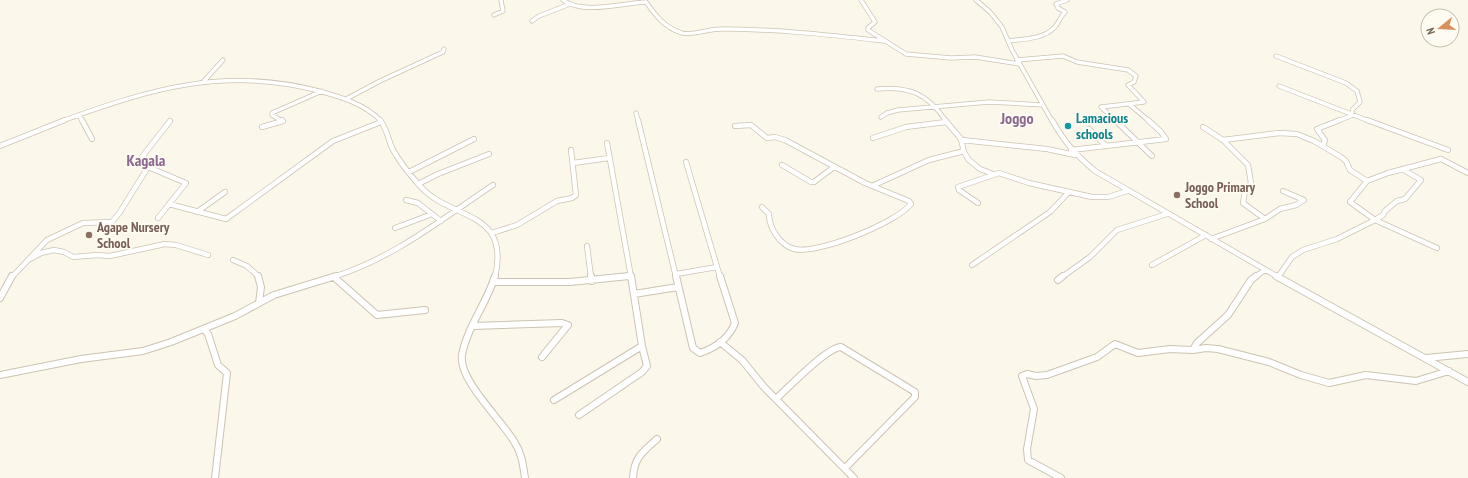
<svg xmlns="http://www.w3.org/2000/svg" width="1468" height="478" font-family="'PT Sans Narrow',sans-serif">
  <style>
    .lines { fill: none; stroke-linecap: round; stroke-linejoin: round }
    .minor-far2-casing { stroke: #ccc3b2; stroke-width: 5 }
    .minor-far1-casing { stroke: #ccc3b2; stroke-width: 6 }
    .minor-casing { stroke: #ccc3b2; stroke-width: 8 }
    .minor-far2 { stroke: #fff; stroke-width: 3.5 }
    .minor-far1 { stroke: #fff; stroke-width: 4.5 }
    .minor { stroke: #fff; stroke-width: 6 }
    .culture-dot { fill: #0f9aa8; stroke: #fefbf2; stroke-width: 1.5 }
    .education-dot { fill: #8d6e63; stroke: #fefbf2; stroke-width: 1.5 }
    .labels { text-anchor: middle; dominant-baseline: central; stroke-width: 3.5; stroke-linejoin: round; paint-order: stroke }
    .culture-label { font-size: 14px; font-weight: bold; fill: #0d838f; stroke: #fefbf2; text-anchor: start }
    .education-label { font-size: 14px; font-weight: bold; fill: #785e54; stroke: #fefbf2; text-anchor: start }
    .quarter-label { font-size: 16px; font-weight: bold; fill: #8a688f; stroke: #fefbf2 }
  </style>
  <rect width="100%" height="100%" fill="#fbf8eb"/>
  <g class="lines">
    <g class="minor-far2-casing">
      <path id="minor-far2" d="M563,0C583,15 622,3 646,2C656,16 665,28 682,33C689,36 710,29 721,29C776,29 830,35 885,41
        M861,0L875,22L868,28V30L906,54L951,58L975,57L1019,64
        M976,0L990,12L1002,27L1012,50L1052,121
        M494,15L503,11L501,0
        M532,21L539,16L570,4
        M1009,41C1024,39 1043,39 1054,28C1059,23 1060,17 1065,12L1058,8L1056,4L1067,0
        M1276,56L1346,83L1357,91L1360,102L1353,109L1351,116L1337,121
        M1017,60L1063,56L1077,62L1128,70L1136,76L1134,82L1128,85L1144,102L1101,107
        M204,81L223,60
        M1279,86L1369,121
        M877,89C910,86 928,94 946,121
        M348,98L380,81L443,52L444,49
        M1129,104L1149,121
        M1101,107L1116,121
        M636,113L638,121
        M79,115L82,121
        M881,117L887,113L898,110L989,102L1043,105
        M62,121C150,89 225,66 319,91C341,97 365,104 381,121
        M282,121L272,115V113L322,91"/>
    </g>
    <g class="minor-far1-casing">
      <path id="minor-far1" d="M82,120L92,139
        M380,120C387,129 388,139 392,148C399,161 410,175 420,186C451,221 511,209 495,277
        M638,120L676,277
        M945,120L961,139L964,152L969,160L980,169L993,174
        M1052,120C1065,143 1075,154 1095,171L1278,277
        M1115,120L1152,156
        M1367,120L1448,150
        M735,126L751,125L767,138L775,137L785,140L865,183L909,201L911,204C896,223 817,255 794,249C780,245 769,228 769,214L762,207
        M262,127L283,121L282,120
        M1203,127L1223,140L1248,165L1251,183L1245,191L1243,203L1265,219L1211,239
        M1089,129L1106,146
        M873,138L906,127L946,122
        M962,140L1047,149L1075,155
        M1223,140L1279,133L1297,134L1314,141L1341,157L1346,161L1350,170L1367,181L1350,202L1375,220L1337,239L1303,250L1292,257L1278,277
        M607,143L631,277
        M0,146L65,120
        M1323,146L1325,140L1317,129L1340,120
        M1071,150L1166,139L1161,132L1148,120
        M686,162L720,277
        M573,163L609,158
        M782,165L811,182H814L834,167
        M148,167L186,183L158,218
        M409,172L474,139
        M1367,181L1388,173L1441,159L1468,173
        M418,184L438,174L489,154
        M872,186L929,160L964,151
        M406,200L418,203L432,214
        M978,203L959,190L958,187L999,173L1029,183L1092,197H1108L1127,191
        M169,204L226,219L333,141L381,122
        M197,212L225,192
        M1265,219L1280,209L1296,205L1304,200L1283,191
        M1375,220L1383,215L1385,211L1397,201L1405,199L1421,180L1402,169
        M1375,220L1437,248
        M395,228L432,214L441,221
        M492,233L517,225L557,201L572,198L576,195L571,150
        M587,246L591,277
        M30,259L41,253L54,250L64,252L73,257L97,255L110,256L165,244L176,245L208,255
        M233,260L247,266L259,277
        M972,265L1050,212L1069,192
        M1152,265L1206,235
        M676,274L717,267
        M12,277L47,240L83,223L112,222L120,212L148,167L138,162L170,121
        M333,277C392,259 442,219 493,185
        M619,277L631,276
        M1062,277L1090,257L1117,230L1167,214
        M1255,277L1265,270"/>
    </g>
    <g class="minor-casing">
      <path id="minor" d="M258,276L261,287L259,303
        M495,276C487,303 467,327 462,355C458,380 502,420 515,443C522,454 523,465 525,478
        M591,276L592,281
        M676,276L693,348L700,353C715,348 729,338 735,323L720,276
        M1276,276L1468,382
        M334,277L377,315L425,310
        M1058,280L1063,276
        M493,282H570L629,276
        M634,294L678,287
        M0,298L12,276
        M473,326L562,323L568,325L542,357
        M204,329L208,334L218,365L227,373L215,478
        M720,342L742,360L764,387L854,478
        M1193,350L1206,348L1218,349L1269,362L1301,375L1329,383L1366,375L1416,381L1449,371
        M1426,358L1468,354
        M0,375L81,359L143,351L171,342L235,316L274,295L336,276
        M776,399C788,388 827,347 841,347L915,392V397L845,468
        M554,400L642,346
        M579,415L642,372L647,366L642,346L631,276
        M633,478C634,457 643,452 657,439
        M1061,478L1028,460L1027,449L1034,409L1022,376L1027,374L1036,376L1047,375L1097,357L1115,344L1138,353L1170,349L1193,350L1197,343L1228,315L1251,280L1256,276"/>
    </g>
    <use href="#minor-far2" class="minor-far2"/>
    <use href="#minor-far1" class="minor-far1"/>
    <use href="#minor" class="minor"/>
  </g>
  <circle class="culture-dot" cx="1068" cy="126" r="4"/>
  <g class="education-dot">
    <circle cx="1177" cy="195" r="4"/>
    <circle cx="89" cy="235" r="4"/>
  </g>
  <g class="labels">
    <g class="culture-label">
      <text x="1076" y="118">Lamacious<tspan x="1076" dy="16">schools</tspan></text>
    </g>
    <g class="education-label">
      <text x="1185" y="187">Joggo Primary<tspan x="1185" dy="16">School</tspan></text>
      <text x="97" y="227">Agape Nursery<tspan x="97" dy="16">School</tspan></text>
    </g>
    <g class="quarter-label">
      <text x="1017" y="118">Joggo</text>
      <text x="146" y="160">Kagala</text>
    </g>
  </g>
  <g transform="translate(1440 28) rotate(252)"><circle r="19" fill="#fefbf2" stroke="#c7bfb1"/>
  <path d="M0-3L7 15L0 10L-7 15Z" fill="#d8915d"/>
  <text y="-6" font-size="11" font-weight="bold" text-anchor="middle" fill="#746450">N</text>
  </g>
</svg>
